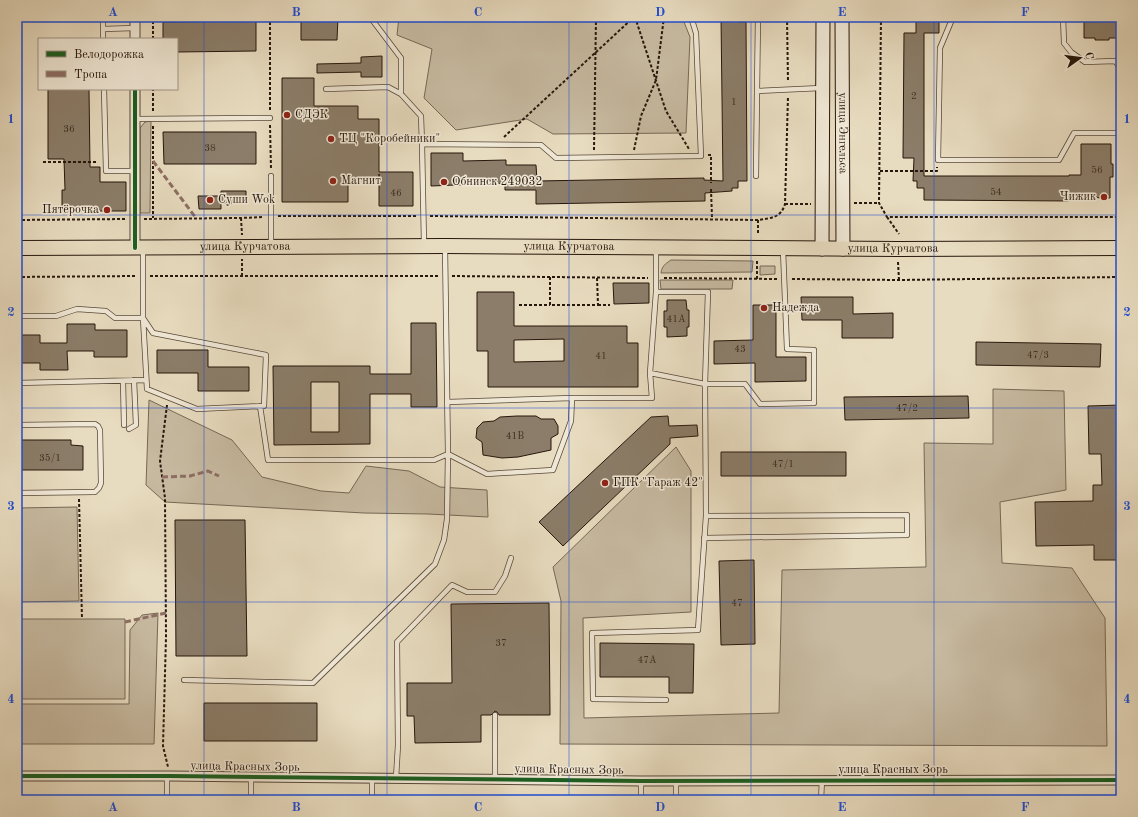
<svg xmlns="http://www.w3.org/2000/svg" width="1138" height="817" font-family="'Old Standard TT',serif">
  <style>
    .green { fill: #c7baa1; stroke: #776856 }
    .building { fill: #8b7d69; stroke: #27160b; fill-rule: evenodd }
    .lines { fill: none; stroke-linecap: round; stroke-linejoin: round }
    .lane-casing { stroke: #574838; stroke-width: 6 }
    .street-casing { stroke: #574838; stroke-width: 11 }
    .secondary-casing { stroke: #27160b; stroke-width: 15 }
    .primary-casing { stroke: #27160b; stroke-width: 16 }
    .path { stroke: #27160b; stroke-width: 2; stroke-dasharray: 3 2; stroke-linecap: butt }
    .lane { stroke: #f0e8d6; stroke-width: 4.5 }
    .street { stroke: #f0e8d6; stroke-width: 9 }
    .secondary { stroke: #f0e8d6; stroke-width: 13 }
    .primary { stroke: #e8dcc0; stroke-width: 14 }
    .quiet { stroke: #8d6e63; stroke-width: 3; stroke-dasharray: 6 3; stroke-linecap: butt }
    .cycleway-casing { stroke: #f0e8d6; stroke-width: 6 }
    .cycleway { stroke: #1b5e20; stroke-width: 4 }
    .grid { fill: none; stroke: #1d4ed8; stroke-width: 1; stroke-opacity: 0.55 }
    .poi-dot { fill: #8f2418; stroke: #f0e8d6; stroke-width: 1.5 }
    .labels { text-anchor: middle; dominant-baseline: central; stroke-width: 3; stroke-linejoin: round; paint-order: stroke }
    .number-label { font-size: 10px; fill: #403022 }
    .poi-label { font-size: 12px; fill: #27160b; stroke: #f0e8d6; text-anchor: start }
    .street-label { font-size: 12px; fill: #27160b; stroke: #f0e8d6 }
    .neatline { fill: none; stroke: #1d4ed8; stroke-width: 1.5 }
    .grid-label { font-size: 13px; text-anchor: middle; font-weight: bold; fill: #1d4ed8 }
  </style>
  <rect width="100%" height="100%" fill="#e8dcc0"/>
  <filter id="stains"><feTurbulence type="fractalNoise" baseFrequency=".005" numOctaves="4"/><feColorMatrix values="0 0 0 0 .2 0 0 0 0 .09 0 0 0 0 .02 0 0 0 .5 -.17"/></filter>
  <radialGradient id="worn" r=".72"><stop offset=".6" stop-color="#630" stop-opacity="0"/><stop offset="1" stop-color="#630" stop-opacity=".3"/></radialGradient>
  <path class="green" d="M399,17H682L690,37L686,133L553,134L527,119L456,130L424,98L432,49L397,35Z
    M151,121L150,213H140V128L145,122Z
    M671,260L753,261L752,272L661,273C662,266 665,264 671,260Z
    M760,266H775V274L760,275Z
    M660,280H733L732,289H661Z
    M993,389L1064,391L1066,490L1000,502L1002,563L1072,568L1105,618L1107,746L560,744L561,601L553,567L676,447L691,471V612L583,618L584,718L779,713L782,570L926,567L924,443L993,444Z
    M149,400L232,440L262,477L321,491L349,493L366,466L409,471L440,487L487,490L488,517L428,514L364,513L165,502L146,485Z
    M77,507L79,601L17,602V508Z
    M158,613L154,744H17V704H129L130,630L142,615Z
    M17,619H125V699H17Z"/>
  <path class="building" d="M301,17H338L337,40H301Z
    M721,17H739V22H746L747,181H738V188H732V191L705,193V201L536,204V190H505V183L431,186V153H463V161L506,160V165H536L537,181L704,178V180L723,181Z
    M916,17H939V33H924V176H1069V175H1081V144H1111V164H1113V177H1110V198L1069,197V201L924,200V188H917V181H913L914,158H903L904,33H916Z
    M1092,17H1121V33H1117V38H1109V40H1095V38H1084V21L1092,22Z
    M256,21V51L177,52V39H163V22Z
    M382,56V77H361V72L317,73V64L361,63V57Z
    M282,78H314V106H358V119H379V172H413V206H379V174V181H348V202H282Z
    M48,89H89L90,167H100V182H126V211H62V190H65L64,159H48Z
    M163,132H256V164H164Z
    M221,191H246V203H221V209H199L198,196H221Z
    M613,283H649V303L614,304Z
    M477,292H514V326H627V343H638V387H488V351H477ZM564,339V361L514,362V340Z
    M801,297H853V314L893,313V338H842V320H802Z
    M667,300H686L687,310H689V327H687V336L667,337V327H664V311H667Z
    M753,305H776V357H806V381L755,382V363L714,364V341L753,340Z
    M411,323H436L437,407H411V394H370V444L274,445L273,366H370V374H411ZM311,382H339V432H311Z
    M67,324H95V330H127V357H94V351H67L68,370H40V363H17V335H40V343H67Z
    M976,342L1101,344L1100,367L976,365Z
    M157,350H208V367H249V391H198V373H157Z
    M968,396L969,418L845,420L844,397Z
    M1121,405V475H1119L1121,560H1094V545L1036,546L1035,502L1093,501V485H1102L1101,454H1089L1088,406Z
    M517,416H536L541,419H554L558,426V434L551,438V450L518,457L502,458L483,455L482,442L476,438L477,428L483,422L494,421L500,417Z
    M668,416L669,426L697,425L698,436L670,438V444L563,546L539,522L651,417Z
    M17,440H71V445L83,446V470H17Z
    M721,452H846V476H721Z
    M175,520H245L247,656H176Z
    M754,560L755,644L721,645L719,561Z
    M549,603L550,715H499L497,712L495,711L491,715H481V742L415,743L414,716H407V683H452L451,604Z
    M600,643L694,644L693,693H669V677H600Z
    M204,703H317V741H204Z"/>
  <g class="lines">
    <g class="lane-casing">
      <path id="lane" d="M103,17V29L135,28
        M370,17L401,58V94
        M758,17L757,91L821,88
        M953,17L940,48L938,160H1059L1074,133H1121
        M1063,17L1064,43L1071,52L1085,62L1115,61L1121,69
        M103,29V39
        M104,89L106,171H135
        M326,89L388,87L401,94L421,116L422,144L541,145L556,158L701,156L696,33L691,17
        M135,119L270,118
        M422,144L424,244
        M271,176V246
        M756,176L757,91
        M17,316H56L77,309L106,311L115,318H143
        M143,318L153,333L266,355L264,406L197,409L147,389L143,318V249
        M650,373L705,384L708,292H656
        M123,381L124,425
        M17,383L146,380
        M448,402L572,398H652L650,373L656,292V250
        M260,406L268,460H434L448,454L445,247
        M17,425L95,424L98,426L100,430L101,483L99,488L95,492L17,493
        M129,429L136,425L134,380
        M704,538L907,535V515L706,516
        M1119,618H1121
        M184,680L313,683L435,564L444,540L447,519L448,454L487,474L553,470L571,421L572,398
        M666,700L593,699L592,633L698,630L706,516L705,384H745L760,404L814,403V350L787,349L783,250
        M167,776V800
        M251,777V800
        M396,778L398,745L397,642L452,585L467,592H495L505,576L511,558
        M495,779V715
        M676,781V800
        M372,800V778
        M641,800V781
        M821,800L822,780"/>
    </g>
    <g class="street-casing">
      <path id="street" d="M135,17V39
        M135,89V248
        M17,776H170L641,781L1121,780"/>
    </g>
    <g class="secondary-casing">
      <g id="secondary">
        <path id="s1" d="M842,17L843,249"/>
        <path d="M822,249L823,17"/>
      </g>
    </g>
    <g class="primary-casing">
      <g id="primary">
        <path id="s2" d="M17,248L445,246L898,249L1121,248"/>
      </g>
    </g>
    <path class="path" d="M270,17V111
      M635,17L666,111L689,149
      M787,17L788,82
      M881,17L879,203L887,217H1121
      M153,39V17
      M153,111V89
      M270,125L271,169
      M153,126V218
      M504,137L634,17
      M594,150L596,17
      M634,150L641,116L656,80L664,17
      M708,155H711V183
      M43,162H98
      M880,171H937V167
      M711,189L712,218
      M854,203H879
      M785,204H811
      M278,216H416
      M430,216L758,220C771,218 781,218 785,204L788,96
      M887,217L899,234
      M241,218L242,235
      M144,219L241,218L264,217
      M17,220L126,219
      M758,233V220
      M898,262L899,280
      M150,276H438
      M242,276V259
      M452,276L648,278
      M17,277L136,276
      M550,277V305H598L597,277
      M664,278L778,279
      M757,279V261
      M792,279L899,280L1121,277
      M519,305H550
      M598,305H610
      M167,405L160,461L165,498L166,637L163,746L168,767
      M79,499L82,619
      M259,797L365,796
      M175,799L243,797
      M102,800L159,799"/>
    <use href="#lane" class="lane"/>
    <use href="#street" class="street"/>
    <use href="#secondary" class="secondary"/>
    <use href="#primary" class="primary"/>
    <path class="quiet" d="M153,161L196,218
      M162,477L190,476L208,471L219,476
      M125,622L166,613"/>
    <g class="cycleway-casing">
      <path id="cycleway" d="M135,89V248
        M17,776H170L641,781L1121,780"/>
    </g>
    <use href="#cycleway" class="cycleway"/>
  </g>
  <path class="grid" d="M204,17V800M387,17V800M569,17V800M751,17V800M934,17V800M17,215H1121M17,408H1121M17,602H1121"/>
  <g class="poi-dot">
    <circle cx="287" cy="115" r="4"/>
    <circle cx="331" cy="139" r="4"/>
    <circle cx="333" cy="181" r="4"/>
    <circle cx="444" cy="182" r="4"/>
    <circle cx="1104" cy="197" r="4"/>
    <circle cx="210" cy="200" r="4"/>
    <circle cx="107" cy="210" r="4"/>
    <circle cx="764" cy="308" r="4"/>
    <circle cx="605" cy="483" r="4"/>
  </g>
  <g class="labels">
    <g class="number-label">
      <text x="914" y="96">2</text>
      <text x="734" y="102">1</text>
      <text x="69" y="129">36</text>
      <text x="210" y="148">38</text>
      <text x="1097" y="170">56</text>
      <text x="996" y="192">54</text>
      <text x="396" y="193">46</text>
      <text x="676" y="319">41А</text>
      <text x="740" y="349">43</text>
      <text x="1038" y="355">47/3</text>
      <text x="601" y="356">41</text>
      <text x="907" y="408">47/2</text>
      <text x="515" y="436">41В</text>
      <text x="50" y="458">35/1</text>
      <text x="783" y="464">47/1</text>
      <text x="737" y="603">47</text>
      <text x="501" y="643">37</text>
      <text x="647" y="660">47А</text>
    </g>
    <g class="poi-label">
      <text x="295" y="115">СДЭК</text>
      <text x="339" y="139">ТЦ "Коробейники"</text>
      <text x="341" y="181">Магнит</text>
      <text x="452" y="182">Обнинск 249032</text>
      <text x="1096" y="197" text-anchor="end">Чижик</text>
      <text x="218" y="200">Суши Wok</text>
      <text x="99" y="210" text-anchor="end">Пятёрочка</text>
      <text x="772" y="308">Надежда</text>
      <text x="613" y="483">ГПК "Гараж 42"</text>
    </g>
    <g class="street-label">
      <text stroke="none"><textPath href="#s1" startOffset="116">улица Энгельса</textPath></text>
      <text stroke="none"><textPath href="#s2" startOffset="228">улица Курчатова</textPath></text>
      <text stroke="none"><textPath href="#s2" startOffset="552">улица Курчатова</textPath></text>
      <text stroke="none"><textPath href="#s2" startOffset="876">улица Курчатова</textPath></text>
      <text transform="translate(245 767) rotate(1)">улица Красных Зорь</text>
      <text transform="translate(569 770) rotate(1)">улица Красных Зорь</text>
      <text x="893" y="770">улица Красных Зорь</text>
    </g>
  </g>
  <rect width="1138" height="817" fill="none" stroke="#e8dcc0" stroke-width="44"/>
  <rect x="38" y="38" width="140" height="52" fill="#f0e8d6" stroke="#a09485"/>
  <rect x="46" y="51" width="20" height="6" fill="#1b5e20" stroke="#a09485"/>
  <text x="74" y="58" font-size="12" fill="#27160b">Велодорожка</text>
  <rect x="46" y="71" width="20" height="6" fill="#8d6e63" stroke="#a09485"/>
  <text x="74" y="78" font-size="12" fill="#27160b">Тропа</text>
  <g transform="translate(1080 58) rotate(76)" stroke="#f0e8d6" stroke-width="3" paint-order="stroke">
  <path d="M0-3L7 15L0 10L-7 15Z" fill="#27160b"/>
  <text y="-6" font-size="11" font-weight="bold" text-anchor="middle" fill="#27160b">С</text>
  </g>
  <rect x="22" y="22" width="1094" height="773" class="neatline"/>
  <g class="grid-label">
    <text x="113" y="16">A</text>
    <text x="296" y="16">B</text>
    <text x="478" y="16">C</text>
    <text x="660" y="16">D</text>
    <text x="842" y="16">E</text>
    <text x="1025" y="16">F</text>
    <text x="11" y="123">1</text>
    <text x="1127" y="123">1</text>
    <text x="11" y="316">2</text>
    <text x="1127" y="316">2</text>
    <text x="11" y="510">3</text>
    <text x="1127" y="510">3</text>
    <text x="11" y="703">4</text>
    <text x="1127" y="703">4</text>
    <text x="113" y="811">A</text>
    <text x="296" y="811">B</text>
    <text x="478" y="811">C</text>
    <text x="660" y="811">D</text>
    <text x="842" y="811">E</text>
    <text x="1025" y="811">F</text>
  </g>
  <rect width="100%" height="100%" filter="url(#stains)"/>
  <rect width="100%" height="100%" fill="url(#worn)"/>
</svg>
